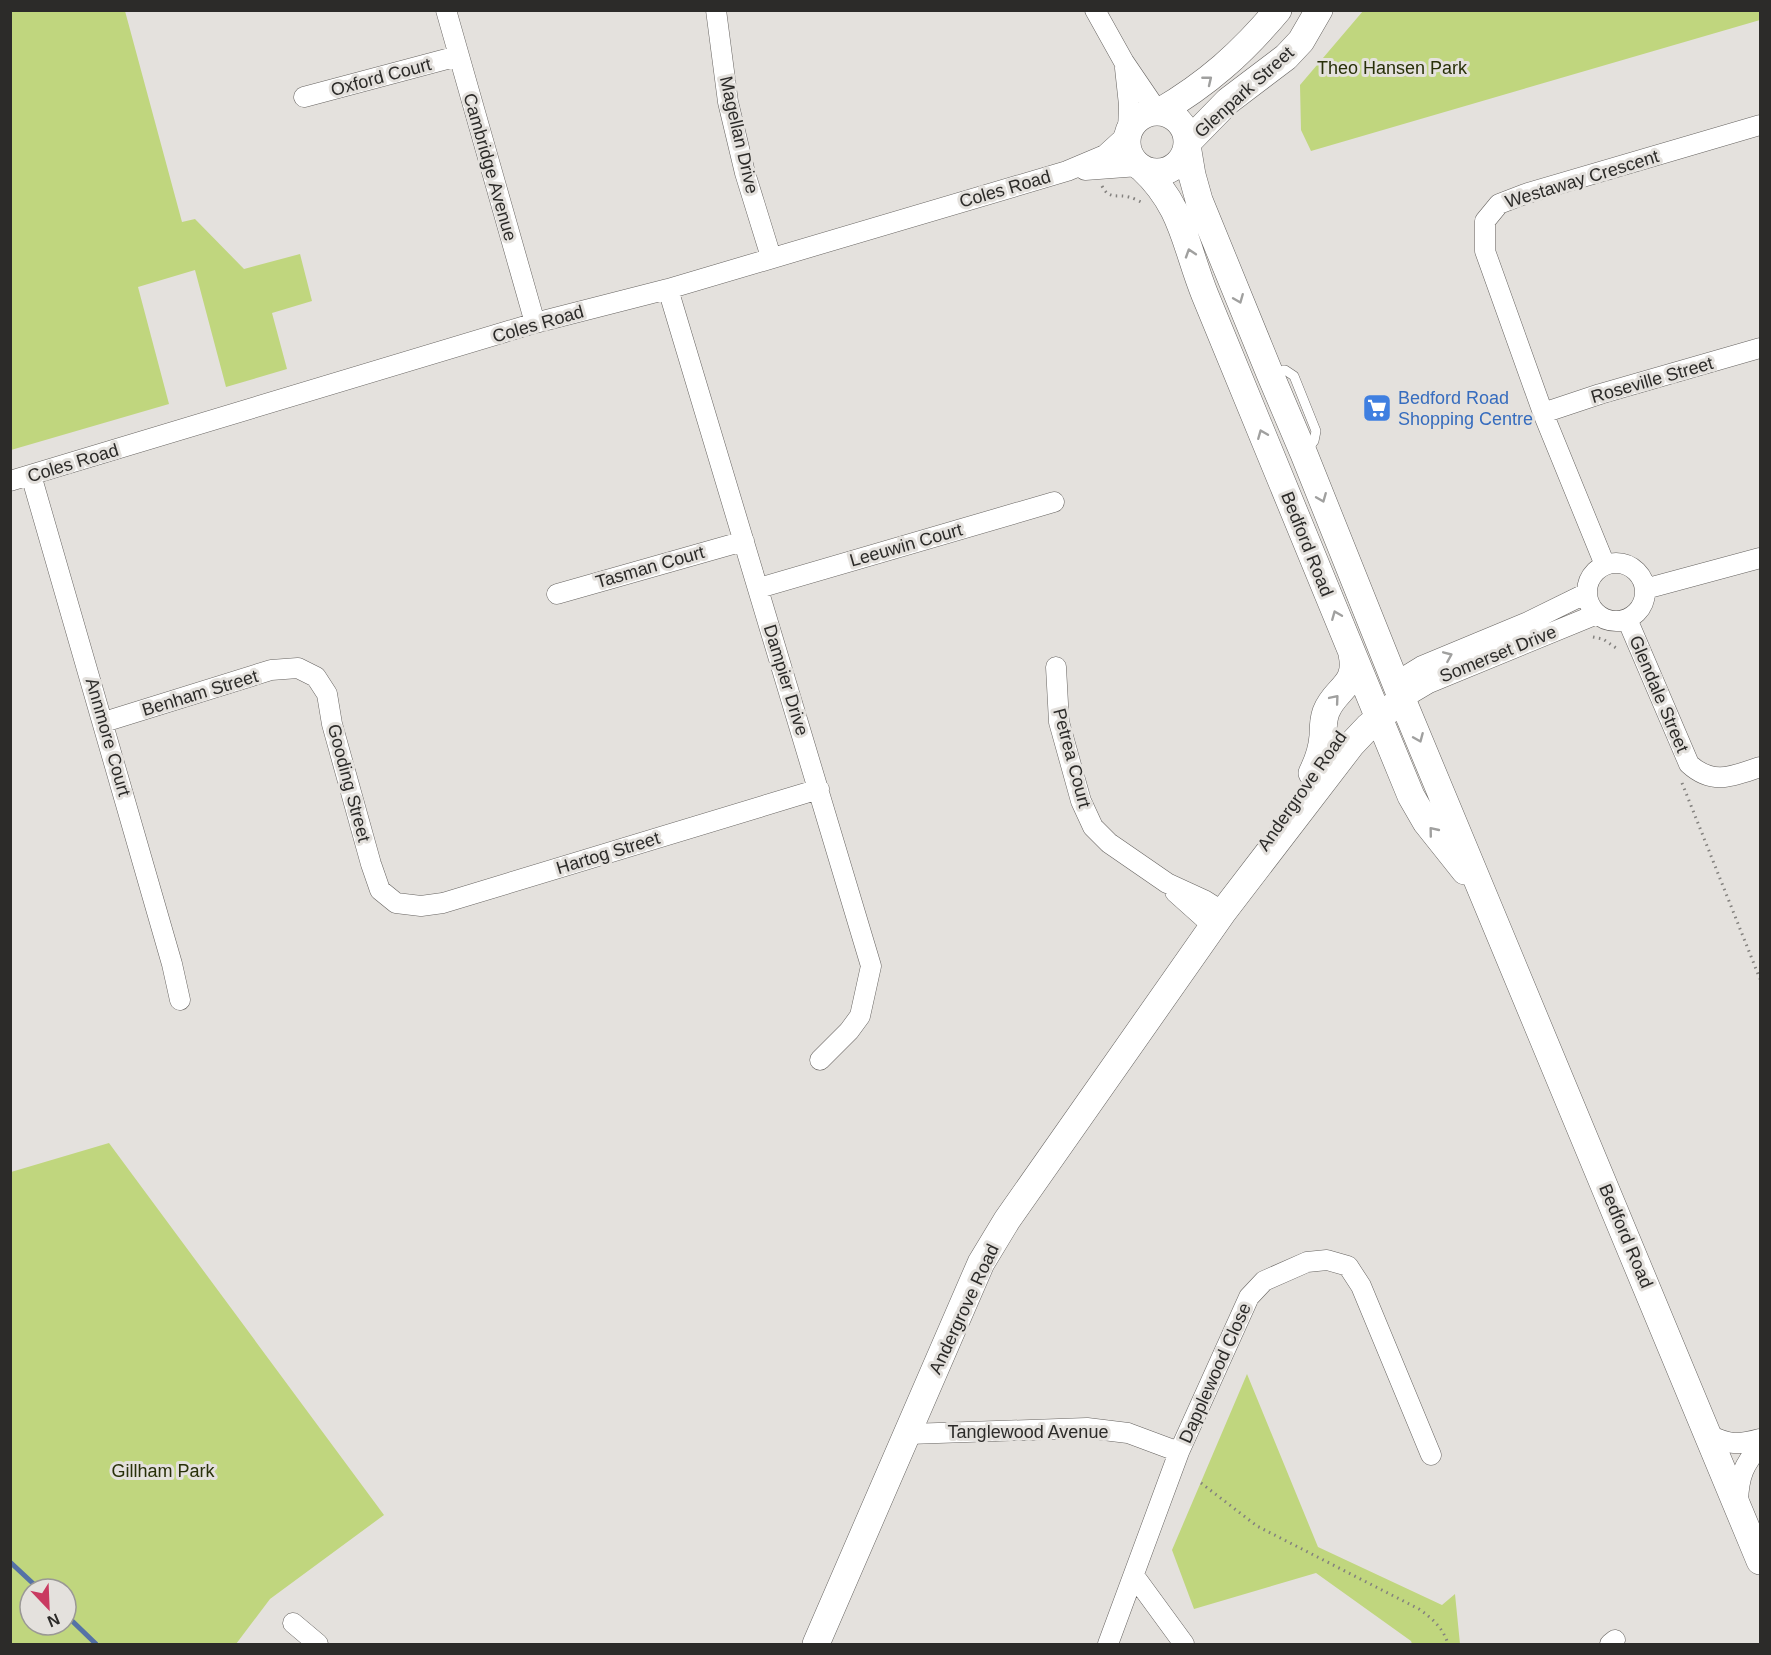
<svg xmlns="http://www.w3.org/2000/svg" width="1771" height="1655" font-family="Arial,sans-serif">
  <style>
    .green { fill: #c0d67e; fill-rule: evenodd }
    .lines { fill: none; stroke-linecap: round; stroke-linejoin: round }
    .stream { stroke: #5572a6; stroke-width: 5 }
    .lane-casing { stroke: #666360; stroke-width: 10 }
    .street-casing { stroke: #666360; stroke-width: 21 }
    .secondary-casing { stroke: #666360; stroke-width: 28 }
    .path { stroke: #83817e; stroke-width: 3; stroke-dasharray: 1.5 4.5; stroke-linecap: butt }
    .lane { stroke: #fff; stroke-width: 9 }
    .street { stroke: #fff; stroke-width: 20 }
    .secondary { stroke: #fff; stroke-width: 27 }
    .oneway { stroke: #a0a09f }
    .labels { text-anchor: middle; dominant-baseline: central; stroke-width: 6; stroke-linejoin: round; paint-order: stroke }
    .park-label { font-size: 18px; fill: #283009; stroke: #e4e1dd }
    .street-label { font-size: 18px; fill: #2c2b29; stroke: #e4e1dd }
    .shop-label { font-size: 18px; fill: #366cbe; stroke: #e4e1dd; text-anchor: start }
  </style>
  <rect width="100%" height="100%" fill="#e4e1dd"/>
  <path class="green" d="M11,10L125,11L182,222L195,219L244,269L300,254L312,301L272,313L287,369L226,387L195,270L138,287L169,404L11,450Z
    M1363,11L1760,10V20L1311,151L1301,130L1300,85Z
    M109,1143L384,1515L270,1599L236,1644H11V1172ZM30,1589H66V1625H30Z
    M1247,1374L1318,1547L1442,1605L1455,1594L1460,1644H1412L1411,1641L1316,1573L1194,1609L1172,1550Z"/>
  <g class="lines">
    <path class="stream" d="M10,1562L39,1589
      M66,1615L96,1644"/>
    <g class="lane-casing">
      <path id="lane" d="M1272,373L1285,370L1294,376L1316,431L1314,441L1307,451"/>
    </g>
    <g class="street-casing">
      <path id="street" d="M446,10L535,323
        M716,10L728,102L745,173L771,257
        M1095,10L1124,62L1158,112
        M1125,68L1129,105L1128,132
        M304,97L458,56
        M1085,170L1139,166
        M668,289L871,966L860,1016L849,1031L820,1060
        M1543,413L1600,394L1760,348
        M31,475L172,964L180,1000
        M10,481L535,323L668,289L1067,171L1105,155L1128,134
        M1587 592a29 29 0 1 1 58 0a29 29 0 1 1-58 0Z
        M1605,565L1543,413L1485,251V221L1499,204L1525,194L1760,125
        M759,588L1054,502
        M1645,589L1760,558
        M557,594L744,541
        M1627,619L1689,764C1713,786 1733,776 1760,767
        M1056,667L1059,722L1081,801L1093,827L1109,843L1167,883L1204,900L1223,912
        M1396,682L1422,666L1528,622L1587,593
        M1402,699L1429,683L1597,614
        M104,722L271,670L298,668L316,677L327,694L332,724L371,864L380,890L396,903L421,906L443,903L819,789
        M1175,892L1213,926
        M909,1434L1087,1428L1128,1433L1179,1452
        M1709,1435C1729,1445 1738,1445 1760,1439
        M1738,1501C1739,1475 1744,1465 1760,1445
        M1135,1577L1184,1644
        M293,1623L318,1644
        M1108,1644L1179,1452L1249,1297L1264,1281L1307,1262L1327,1260L1348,1266L1361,1286L1431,1455
        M1610,1644L1615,1640"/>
    </g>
    <g class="secondary-casing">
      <path id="secondary" d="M1127 142a30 30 0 1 1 60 0a30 30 0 1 1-60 0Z
        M1159,112C1207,84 1242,53 1278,10
        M1187,143L1228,101L1286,57L1301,41L1319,10
        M1187,145L1192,175L1199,200L1270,374L1304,454L1402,699L1760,1561
        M1142,168C1183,206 1185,245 1205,295L1411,796L1426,822L1465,871
        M1312,773C1318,761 1322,750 1323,736C1323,728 1323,720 1326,712C1335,688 1359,686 1352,654
        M816,1644L981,1263L1007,1220L1223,912L1351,745L1368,727L1402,699"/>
    </g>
    <path class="path" d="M1102,186C1109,200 1117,194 1129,197C1133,198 1139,201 1143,203
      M1593,637L1603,639L1619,650
      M1682,783L1760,979
      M1201,1483L1257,1526L1419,1609C1433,1619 1443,1628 1448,1644"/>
    <use href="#lane" class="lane"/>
    <use href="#street" class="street"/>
    <use href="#secondary" class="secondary"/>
  </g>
  <defs><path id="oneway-chevron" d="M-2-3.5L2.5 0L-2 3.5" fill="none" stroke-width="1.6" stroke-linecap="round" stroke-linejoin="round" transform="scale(1.5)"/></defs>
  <g class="oneway">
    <use href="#oneway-chevron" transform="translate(1208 80) rotate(-39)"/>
    <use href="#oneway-chevron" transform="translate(1190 253) rotate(-108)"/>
    <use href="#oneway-chevron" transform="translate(1239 299) rotate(68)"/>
    <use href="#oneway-chevron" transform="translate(1262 434) rotate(-112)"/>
    <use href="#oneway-chevron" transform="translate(1322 498) rotate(68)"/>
    <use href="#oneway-chevron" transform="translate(1336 615) rotate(-112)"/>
    <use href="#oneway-chevron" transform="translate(1448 656) rotate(-23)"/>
    <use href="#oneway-chevron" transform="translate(1335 699) rotate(-50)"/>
    <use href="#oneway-chevron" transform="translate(1419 738) rotate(67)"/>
    <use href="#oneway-chevron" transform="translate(1433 831) rotate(-129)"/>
  </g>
  <defs>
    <g id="supermarket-square" transform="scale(1.5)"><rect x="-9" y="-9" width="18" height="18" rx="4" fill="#3f7fe0" stroke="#e4e1dd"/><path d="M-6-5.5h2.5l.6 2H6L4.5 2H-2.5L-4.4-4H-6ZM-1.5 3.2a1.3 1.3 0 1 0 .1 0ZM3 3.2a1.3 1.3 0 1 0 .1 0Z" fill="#fff"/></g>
  </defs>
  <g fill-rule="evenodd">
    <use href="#supermarket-square" x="1377" y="408"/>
  </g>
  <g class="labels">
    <g class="park-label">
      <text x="1392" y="68">Theo Hansen Park</text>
      <text x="163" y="1471">Gillham Park</text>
    </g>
    <g class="street-label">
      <text transform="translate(381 77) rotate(-15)">Oxford Court</text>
      <text transform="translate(1244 92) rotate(-42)">Glenpark Street</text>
      <text transform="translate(739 135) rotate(77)">Magellan Drive</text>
      <text transform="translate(490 167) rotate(74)">Cambridge Avenue</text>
      <text transform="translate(1582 179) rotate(-17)">Westaway Crescent</text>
      <text transform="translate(1005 189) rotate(-16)">Coles Road</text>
      <text transform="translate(538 324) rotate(-16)">Coles Road</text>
      <text transform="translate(1652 380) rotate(-16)">Roseville Street</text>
      <text transform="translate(73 463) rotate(-17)">Coles Road</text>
      <text transform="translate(1307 544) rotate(68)">Bedford Road</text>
      <text transform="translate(906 545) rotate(-16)">Leeuwin Court</text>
      <text transform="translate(650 567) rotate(-16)">Tasman Court</text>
      <text transform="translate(1498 654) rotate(-22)">Somerset Drive</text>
      <text transform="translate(786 680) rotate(73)">Dampier Drive</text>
      <text transform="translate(200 693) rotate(-17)">Benham Street</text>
      <text transform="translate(1659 694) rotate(67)">Glendale Street</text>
      <text transform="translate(108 737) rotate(74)">Annmore Court</text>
      <text transform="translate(1072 758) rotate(75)">Petrea Court</text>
      <text transform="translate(349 783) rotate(75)">Gooding Street</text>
      <text transform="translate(1302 791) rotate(-55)">Andergrove Road</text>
      <text transform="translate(608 853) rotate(-17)">Hartog Street</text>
      <text transform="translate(1626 1236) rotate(67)">Bedford Road</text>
      <text transform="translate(964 1309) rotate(-65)">Andergrove Road</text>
      <text transform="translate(1215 1373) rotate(-66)">Dapplewood Close</text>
      <text x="1028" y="1432">Tanglewood Avenue</text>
    </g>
    <g class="shop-label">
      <text x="1398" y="398">Bedford Road<tspan x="1398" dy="21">Shopping Centre</tspan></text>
    </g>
  </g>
  <rect width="1771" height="1655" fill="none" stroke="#2c2b29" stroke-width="24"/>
  <g transform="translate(48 1607) rotate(157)"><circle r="28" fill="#e4e1dd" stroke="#9a9895" stroke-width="1.5"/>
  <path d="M0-4.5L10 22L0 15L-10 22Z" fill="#c93a61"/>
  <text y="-9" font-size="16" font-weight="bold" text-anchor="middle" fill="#2c2b29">N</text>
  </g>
</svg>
